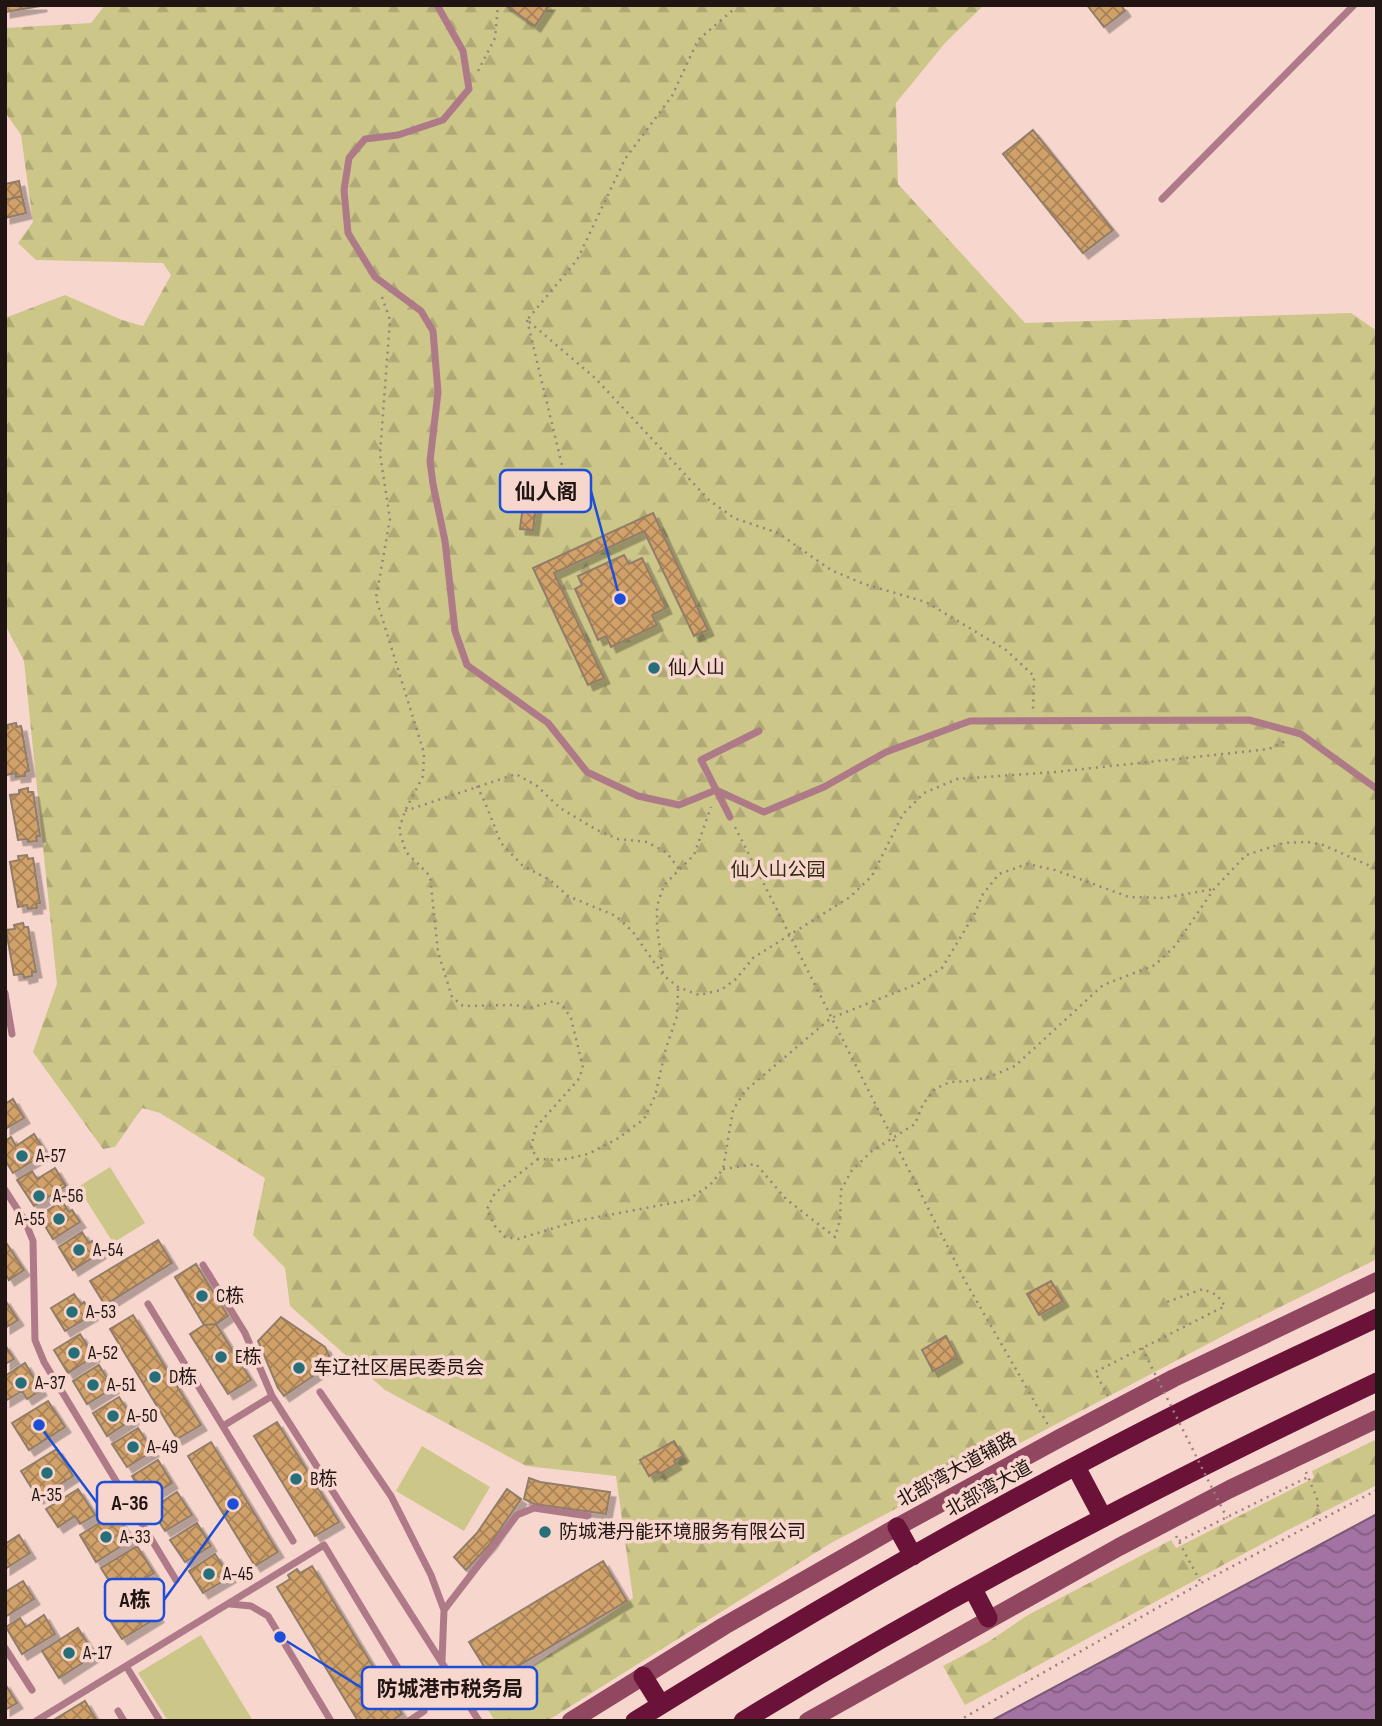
<svg xmlns="http://www.w3.org/2000/svg" width="1382" height="1726" font-family="'Sofia Sans Condensed','Noto Sans SC',sans-serif">
  <style>
    .forest { fill: url(#forest-firs) }
    .garden { fill: #ccc689 }
    .water { fill: url(#water-waves); stroke: #7c5778; stroke-width: 2 }
    .building { fill: url(#building-cross-hatch); stroke: #917d68; stroke-width: 2; filter: url(#shadow) }
    .lines { fill: none; stroke-linecap: round; stroke-linejoin: round }
    .path { stroke: #9a837d; stroke-width: 2.5; stroke-dasharray: 2 5; stroke-linecap: butt }
    .service { stroke: #ae7a88; stroke-width: 7 }
    .secondary { stroke: #914760; stroke-width: 18 }
    .trunk { stroke: #6a1238; stroke-width: 19 }
    .path-bridge { stroke: #9a837d; stroke-width: 2.5; stroke-dasharray: 2 5; stroke-linecap: butt }
    .poi-dot { fill: #266f78; stroke: #f7d6ce; stroke-width: 2.5 }
    .labels { text-anchor: middle; dominant-baseline: central; stroke-width: 7; stroke-linejoin: round; paint-order: stroke }
    .poi-label { font-size: 19px; fill: #201512; stroke: #f7d6ce; text-anchor: start }
    .park-label { font-size: 19px; fill: #2f2b0c; stroke: #f7d6ce }
    .street-label { font-size: 19px; fill: #201512; stroke: #f7d6ce }
    .leader { fill: none; stroke: #1d4ed8; stroke-width: 2.5 }
    .callout-dot { fill: #1d4ed8; stroke: #f7d6ce; stroke-width: 2.5 }
    .callout { fill: #f7d6ce; stroke: #1d4ed8; stroke-width: 2.5 }
    .callout-label { font-size: 21px; text-anchor: middle; font-weight: bold; fill: #201512 }
  </style>
  <defs>
    <pattern id="forest-firs" width="22" height="20" patternUnits="userSpaceOnUse" patternTransform="scale(1.75)"><rect width="22" height="20" fill="#ccc689"/><path d="M5 1l3.5 6h-7zM16 11l3.5 6h-7z" fill="#afa975"/></pattern>
    <pattern id="water-waves" width="16" height="10" patternUnits="userSpaceOnUse" patternTransform="scale(1.75)"><rect width="16" height="10" fill="#a373a3"/><path d="M0 5q4-4 8 0t8 0" fill="none" stroke="#845d83"/></pattern>
    <pattern id="building-cross-hatch" width="8" height="8" patternUnits="userSpaceOnUse" patternTransform="scale(1.75)"><rect width="8" height="8" fill="#d1a16b"/><path d="M0 0l8 8M0 8l8-8" fill="none" stroke="#a98257"/></pattern>
    <filter id="shadow"><feDropShadow dx="5.5" dy="5.5" stdDeviation="0" flood-color="#0004"/></filter>
  </defs>
  <rect width="100%" height="100%" fill="#f7d6ce"/>
  <path class="forest" d="M105,5H984L945,43L896,103L898,184L1025,323L1351,313L1377,331V1259L1238,1328L831,1543L547,1721H495L482,1700L633,1598L616,1476L526,1466L385,1390L290,1306L285,1268L253,1235L265,1178L160,1113L142,1108L115,1147L103,1149L33,1052L57,984L24,661L5,624V318L65,295L122,320L143,326L171,275L163,263L36,260L18,243L33,222L21,135L5,112V28L91,23Z
    M1377,1439V1485L1286,1531L965,1705L943,1666L988,1642L1028,1615L1171,1540L1176,1548L1314,1478L1312,1471Z"/>
  <path class="garden" d="M579,475L598,513L564,530L545,493Z
    M110,1167L145,1223L113,1243L78,1187Z
    M422,1446L490,1487L464,1531L396,1491Z
    M201,1635L253,1721H168L138,1673Z"/>
  <path class="water" d="M1377,1514V1721H991Z"/>
  <path class="building" d="M5,5H41V6L5,12Z
    M505,5H549L535,26Z
    M1087,5H1121L1125,11L1104,27Z
    M1033,130L1113,230L1083,253L1003,154Z
    M19,181L22,196L5,200V184Z
    M22,196L26,213L5,218V200Z
    M523,505L536,507L533,530L520,529Z
    M653,513L708,630L694,636L644,531L554,573L604,678L588,685L533,568Z
    M624,555L629,564L642,558L666,608L652,615L657,625L611,647L606,636L598,640L575,589L582,585L578,576Z
    M16,723L17,727L21,726L29,771L25,772V776L16,777V773L6,775L5,768V729L8,728L7,725Z
    M28,788V792H33L40,836L36,837L37,841L28,842L27,839L18,840L10,795L19,794V790Z
    M27,855L28,859L33,858L40,903L36,904L37,908L28,909L27,905L18,907L10,862L19,860L18,856Z
    M23,923L24,927H28L36,972H32V976L24,978L23,974L14,975L6,930L15,929L14,925Z
    M13,1099L24,1118L5,1129V1104Z
    M34,1134L46,1153L13,1173L5,1160V1141L11,1137L16,1146Z
    M55,1168L66,1186L34,1206L17,1180L32,1171L37,1179Z
    M62,1201L69,1212L72,1210L80,1222L53,1239L39,1216Z
    M82,1232L89,1243L92,1241L100,1253L73,1270L59,1247Z
    M158,1240L172,1263L105,1305L90,1281Z
    M7,1244L24,1270L9,1280L5,1273V1245Z
    M196,1264L228,1316L216,1324L204,1325L175,1277Z
    M1051,1281L1063,1301L1039,1315L1027,1294Z
    M74,1294L81,1304L84,1302L92,1315L65,1331L51,1308Z
    M5,1300L18,1320L5,1328Z
    M133,1315L201,1425L177,1439L110,1329Z
    M281,1317L325,1347L331,1360L329,1365L284,1396L278,1388L258,1341Z
    M216,1324L251,1380L228,1394L190,1334L204,1325Z
    M80,1334L94,1356L68,1373L54,1350Z
    M946,1336L957,1357L933,1371L922,1350Z
    M5,1345L14,1359L5,1364Z
    M25,1363L41,1390L27,1399L22,1391L5,1401V1376Z
    M99,1365L113,1388L87,1404L73,1381Z
    M119,1397L133,1419L107,1436L93,1413Z
    M48,1401L65,1427L29,1450L12,1423Z
    M277,1422L339,1522L315,1536L254,1436Z
    M138,1428L153,1451L127,1467L112,1444Z
    M674,1441L683,1456L674,1461L676,1464L659,1474L657,1471L649,1476L640,1460Z
    M211,1442L278,1552L255,1566L188,1456Z
    M57,1449L73,1476L38,1498L21,1471Z
    M158,1460L172,1483L146,1499L132,1476Z
    M529,1478L540,1482L610,1492L606,1514L534,1504L524,1499Z
    M78,1489L95,1515L80,1524L75,1516L58,1527L46,1509Z
    M507,1489L521,1499L490,1544L466,1570L454,1557L477,1533Z
    M177,1492L192,1515L165,1531L151,1509Z
    M115,1513L132,1539L96,1562L80,1535Z
    M197,1523L211,1546L185,1562L170,1540Z
    M19,1535L30,1553L5,1569V1544Z
    M137,1546L154,1573L118,1595L101,1568Z
    M215,1554L230,1577L203,1593L189,1571Z
    M603,1561L627,1601L493,1681L469,1642Z
    M312,1566L402,1714L391,1721H358L277,1587L290,1579L288,1575L297,1569L300,1573Z
    M23,1581L34,1599L5,1617V1592Z
    M141,1590L158,1617L122,1639L105,1613Z
    M44,1615L55,1634L22,1654L6,1627L20,1618L26,1627Z
    M78,1628L95,1655L59,1678L42,1651Z
    M5,1684L17,1703L5,1710Z
    M85,1701L97,1721H52Z"/>
  <g class="lines">
    <path class="path" d="M736,5L734,9L698,40L672,96L625,159L577,260L527,320L595,378L709,500L734,518L778,533L831,570L864,584L926,602L1006,650L1034,676L1033,709
      M478,71L495,38L498,5
      M382,297L390,320L380,454L390,519L376,598L424,753L423,776L405,811L399,830L406,852L430,876L438,952L452,997L463,1006L515,1005L530,1008L554,1001L563,1006L571,1018L583,1068L578,1080L536,1127L531,1148L538,1159L561,1160L588,1154L617,1139L644,1119L655,1096L666,1048L677,1016L678,987
      M527,320L566,482
      M477,786L486,805L501,843L523,866L550,880L568,896L616,916L633,932L663,975L678,987L699,995L721,990L736,979L753,958L850,897L872,876L903,814L924,793L957,779L1055,772L1269,749L1286,741
      M405,811L516,774L537,786L560,808L597,830L618,839L647,842L667,853L680,870
      M735,827L964,1279L1048,1425
      M663,973L657,926V906L664,885L694,855L711,807
      M538,1159L495,1193L487,1209L494,1225L505,1237L518,1239L577,1221L688,1200L710,1185L723,1169L733,1110L745,1091L831,1018L917,984L942,968L974,915L983,894L999,874L1027,864L1055,870L1129,897L1164,898L1214,889
      M723,1169L756,1164L786,1199L835,1237L840,1220L841,1190L852,1170L872,1151L915,1124L923,1104L935,1089L950,1082L970,1081L989,1077L1015,1066L1103,985L1155,965L1175,946L1214,889L1246,855L1284,843L1308,842L1323,845L1377,869
      M1108,1396L1095,1372L1225,1306L1217,1295L1203,1289L1164,1303
      M1306,1472L1318,1501L1317,1519
      M1176,1536L1201,1583
      M1179,1541L1308,1477
      M958,1721L1201,1583L1377,1490"/>
    <path class="service" d="M437,5L463,51L469,89L443,120L398,135L365,139L349,158L344,190L348,233L375,277L421,311L433,331L438,392L430,461L433,484L445,541L455,631L467,665L548,723L587,772L638,796L679,805L716,790L764,812L824,787L886,752L970,721L1249,720L1301,734L1377,789
      M1162,199L1354,5
      M730,817L701,760L759,731
      M5,993L12,1034
      M5,1190L25,1221L33,1241L35,1340L44,1362L176,1580
      M203,1265L245,1333L272,1396L479,1721
      M148,1304L293,1541
      M320,1392L391,1496L431,1575L444,1610L442,1661
      M223,1426L272,1396
      M230,1604L251,1606L268,1616L331,1721
      M444,1610L517,1515L534,1508L588,1516
      M5,1648L32,1690
      M126,1666L160,1721
      M118,1711L124,1721
      M36,1721L324,1545L424,1711L409,1721"/>
    <path class="secondary" d="M571,1721L724,1626L897,1527L1060,1438L1174,1378L1377,1281
      M808,1721L1119,1547L1230,1489L1377,1419"/>
    <path class="trunk" d="M1076,1467L1103,1518
      M897,1527L913,1556
      M973,1589L988,1618
      M643,1676L661,1705
      M635,1721C815,1609 1000,1502 1190,1407C1251,1376 1314,1348 1377,1318
      M743,1721C947,1596 1161,1484 1377,1382"/>
    <path class="path-bridge" d="M1142,1348L1227,1518"/>
  </g>
  <g class="poi-dot">
    <circle cx="654" cy="668" r="7"/>
    <circle cx="22" cy="1156" r="7"/>
    <circle cx="39" cy="1196" r="7"/>
    <circle cx="59" cy="1219" r="7"/>
    <circle cx="79" cy="1250" r="7"/>
    <circle cx="202" cy="1296" r="7"/>
    <circle cx="72" cy="1312" r="7"/>
    <circle cx="74" cy="1353" r="7"/>
    <circle cx="221" cy="1357" r="7"/>
    <circle cx="299" cy="1368" r="7"/>
    <circle cx="155" cy="1377" r="7"/>
    <circle cx="21" cy="1383" r="7"/>
    <circle cx="93" cy="1385" r="7"/>
    <circle cx="113" cy="1416" r="7"/>
    <circle cx="133" cy="1447" r="7"/>
    <circle cx="47" cy="1473" r="7"/>
    <circle cx="296" cy="1479" r="7"/>
    <circle cx="545" cy="1532" r="7"/>
    <circle cx="106" cy="1537" r="7"/>
    <circle cx="209" cy="1574" r="7"/>
    <circle cx="69" cy="1653" r="7"/>
  </g>
  <g class="labels">
    <g class="poi-label">
      <text x="668" y="668">仙人山</text>
      <text x="36" y="1156">A-57</text>
      <text x="53" y="1196">A-56</text>
      <text x="45" y="1219" text-anchor="end">A-55</text>
      <text x="93" y="1250">A-54</text>
      <text x="216" y="1296">C栋</text>
      <text x="86" y="1312">A-53</text>
      <text x="88" y="1353">A-52</text>
      <text x="235" y="1357">E栋</text>
      <text x="313" y="1368">车辽社区居民委员会</text>
      <text x="169" y="1377">D栋</text>
      <text x="35" y="1383">A-37</text>
      <text x="107" y="1385">A-51</text>
      <text x="127" y="1416">A-50</text>
      <text x="147" y="1447">A-49</text>
      <text x="310" y="1479">B栋</text>
      <text x="47" y="1495" text-anchor="middle">A-35</text>
      <text x="559" y="1532">防城港丹能环境服务有限公司</text>
      <text x="120" y="1537">A-33</text>
      <text x="223" y="1574">A-45</text>
      <text x="83" y="1653">A-17</text>
    </g>
    <g class="park-label">
      <text x="778" y="870">仙人山公园</text>
    </g>
    <g class="street-label">
      <text transform="translate(957 1470) rotate(-29)">北部湾大道辅路</text>
      <text transform="translate(989 1489) rotate(-29)">北部湾大道</text>
    </g>
  </g>
  <path class="leader" d="M620 599L591 491M39 1425L97 1503M233 1504L164 1600M280 1637L362 1688"/>
  <g class="callout-dot">
    <circle cx="620" cy="599" r="7"/>
    <circle cx="39" cy="1425" r="7"/>
    <circle cx="233" cy="1504" r="7"/>
    <circle cx="280" cy="1637" r="7"/>
  </g>
  <g class="callout">
    <rect x="500" y="470" width="91" height="42" rx="7"/>
    <rect x="97" y="1482" width="65" height="42" rx="7"/>
    <rect x="105" y="1579" width="59" height="42" rx="7"/>
    <rect x="362" y="1667" width="175" height="42" rx="7"/>
  </g>
  <g class="callout-label">
    <text x="546" y="499">仙人阁</text>
    <text x="130" y="1510">A-36</text>
    <text x="135" y="1607">A栋</text>
    <text x="450" y="1696">防城港市税务局</text>
  </g>
  <rect width="1382" height="1726" fill="none" stroke="#201512" stroke-width="14"/>
</svg>
